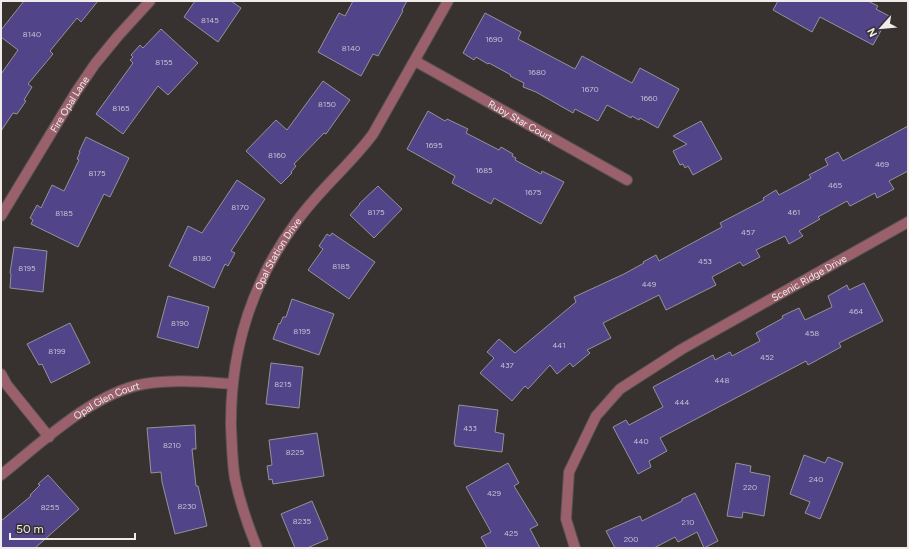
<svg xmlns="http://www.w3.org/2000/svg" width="909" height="549" font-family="Figtree,sans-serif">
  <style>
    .building { fill: #514488; stroke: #949399 }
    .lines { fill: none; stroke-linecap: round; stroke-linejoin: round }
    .minor-casing { stroke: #54504e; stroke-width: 12 }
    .tertiary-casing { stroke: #54504e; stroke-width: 12 }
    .minor { stroke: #9a606b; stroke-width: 10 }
    .tertiary { stroke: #9a606b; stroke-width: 10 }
    .labels { text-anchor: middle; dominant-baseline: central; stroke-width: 3.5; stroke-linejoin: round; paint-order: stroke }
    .number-label { font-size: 8px; fill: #c8c2d2 }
    .street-label { font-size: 10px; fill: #efecea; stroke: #373230 }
  </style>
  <rect width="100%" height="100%" fill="#373230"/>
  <path class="building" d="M24,1H98L81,22L77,18L50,51L53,54L28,84L32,87L24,100L26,101L17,114L13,113L1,131V74L18,50L1,37V30Z
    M195,1H231L241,8L218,42L184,17Z
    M353,1H407L402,10L403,11L378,56L373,54L361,76L318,52L339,13L345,16Z
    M778,1H868L878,6L876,9L889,16L873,45L820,17L812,32L773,10Z
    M485,13L521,32L518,39L575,69L582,56L632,83L640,68L679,89L658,128L640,118L639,120L632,116L631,118L607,105L598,121L575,109L573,113L536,92L523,87L524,83L510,76L511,75L489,63L488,64L476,57L474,60L463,53Z
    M161,29L198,63L168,95L158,86L123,134L96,114L133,63L130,60L133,57L131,55L140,45L143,48Z
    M323,81L350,100L326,134L324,133L294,164L296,166L291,172L292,173L281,184L246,151L276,120L287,130Z
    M428,111L445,121L447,119L468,129L466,133L499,150L501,147L513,154L512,156L516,158L515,160L541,174L542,171L564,182L541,224L494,198L491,204L452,183L455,176L407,149Z
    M701,121L722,159L693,175L688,166L685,168L683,164L680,165L673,151L687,144L673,136Z
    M908,126V171L889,181L894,189L877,198L875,193L850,206L847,201L818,217L820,219L799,231L803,236L789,244L785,236L756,250L760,257L743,266L740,262L712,277L716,285L666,310L659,295L603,323L611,338L587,350L590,353L573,367L570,363L557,374L550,365L528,389L525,386L512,401L480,373L494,358L487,352L499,339L515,353L576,302L574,297L624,274L644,263L643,262L656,255L659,261L722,227L720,223L764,200L763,198L776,190L779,195L811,178L809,175L828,165L825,159L838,152L843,161Z
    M86,137L129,158L110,197L104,194L78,247L31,224L33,220L30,218L37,205L41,208L52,185L64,191L79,160L77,159L80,152H79Z
    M237,180L265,199L231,251L235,253L228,266L225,264L214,288L169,266L188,226L202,233Z
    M378,186L402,209L374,238L350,215L360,204H359Z
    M332,233L375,262L349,299L308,270L323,249L319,246L327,234L330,236Z
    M14,247L47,251L43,292L10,288L11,274L10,273Z
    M864,283L883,321L839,343L841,347L808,365L806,361L660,438L667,451L649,461L651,467L638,474L613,427L626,420L629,425L663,407L653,387L713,355L715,360L730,352L732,356L760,341L756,333L783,318L782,316L799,308L805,320L832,307L828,296L847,285L849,290Z
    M168,296L209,307L198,348L157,337Z
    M292,299L334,314L319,355L273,339L279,323L280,324L283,317H286Z
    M70,323L90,363L51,383L42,364L39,365L27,344Z
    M271,363L303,367L299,408L266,404Z
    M459,405L498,410L495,432L504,434L502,452L455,446V444H454Z
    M195,425L196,449H192L196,486H198L207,526L175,534L162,482L161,472L151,473L147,428Z
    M317,433L324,476L273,484L272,479L269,480L267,466L272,465L269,440Z
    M804,455L825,463L828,457L843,463L820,519L805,513L810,502L790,494Z
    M508,463L519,483L514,486L538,525L530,529L540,548H487L481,537L491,532L466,487Z
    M736,463L751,466L750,472L770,476L764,516L743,512L742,518L727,516Z
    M48,475L79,509L35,548H1V521L31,496L30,495L40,485L38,484Z
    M695,493L718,541L704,548L697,532L678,542L675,537L654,548H615L606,531L640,516L642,521L682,501V499Z
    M312,501L328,539L307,548H295L281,514Z"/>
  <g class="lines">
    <g class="minor-casing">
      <g id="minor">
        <path id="s1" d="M415,61L627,180"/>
        <path id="s2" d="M1,216L76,92L95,64L118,36L150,1"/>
        <path d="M1,374L7,385L49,437"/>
        <path id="s3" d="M1,475C41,443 93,393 144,384C173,379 204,382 233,384"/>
        <path id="s4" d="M575,548L566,519L569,472L596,416L620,389L682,349L908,222"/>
      </g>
    </g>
    <g class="tertiary-casing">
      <g id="tertiary">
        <path id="s5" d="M257,548C248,526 240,502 235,479C232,462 232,444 231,427C230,350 251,283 297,221C320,189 350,165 373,134L448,1"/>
      </g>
    </g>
    <use href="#minor" class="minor"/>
    <use href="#tertiary" class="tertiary"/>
  </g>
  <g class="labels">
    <g class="number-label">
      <text x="210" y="20">8145</text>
      <text x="32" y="34">8140</text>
      <text x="494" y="39">1690</text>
      <text x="351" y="48">8140</text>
      <text x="164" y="62">8155</text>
      <text x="537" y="72">1680</text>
      <text x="590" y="89">1670</text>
      <text x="649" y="98">1660</text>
      <text x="327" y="104">8150</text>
      <text x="121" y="108">8165</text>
      <text x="434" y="145">1695</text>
      <text x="277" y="155">8160</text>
      <text x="882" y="164">469</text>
      <text x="484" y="170">1685</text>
      <text x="97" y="173">8175</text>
      <text x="835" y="185">465</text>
      <text x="533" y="192">1675</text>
      <text x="240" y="207">8170</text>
      <text x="376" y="212">8175</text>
      <text x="794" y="212">461</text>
      <text x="64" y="213">8185</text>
      <text x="748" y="232">457</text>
      <text x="202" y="258">8180</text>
      <text x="705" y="261">453</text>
      <text x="341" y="266">8185</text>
      <text x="27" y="268">8195</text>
      <text x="649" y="284">449</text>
      <text x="856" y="311">464</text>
      <text x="180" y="323">8190</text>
      <text x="302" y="331">8195</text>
      <text x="812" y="333">458</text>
      <text x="559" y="345">441</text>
      <text x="57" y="351">8199</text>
      <text x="767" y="357">452</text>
      <text x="507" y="365">437</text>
      <text x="722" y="380">448</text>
      <text x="283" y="384">8215</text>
      <text x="682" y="402">444</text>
      <text x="470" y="428">433</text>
      <text x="641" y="441">440</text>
      <text x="172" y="445">8210</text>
      <text x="295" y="452">8225</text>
      <text x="816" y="479">240</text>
      <text x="750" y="487">220</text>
      <text x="494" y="493">429</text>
      <text x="187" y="506">8230</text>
      <text x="50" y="507">8255</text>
      <text x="302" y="521">8235</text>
      <text x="688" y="522">210</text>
      <text x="511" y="533">425</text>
      <text x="631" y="539">200</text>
    </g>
    <g class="street-label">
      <text stroke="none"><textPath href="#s2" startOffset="131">Fire Opal Lane</textPath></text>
      <text stroke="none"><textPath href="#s1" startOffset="121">Ruby Star Court</textPath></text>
      <text stroke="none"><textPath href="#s5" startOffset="307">Opal Station Drive</textPath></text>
      <text stroke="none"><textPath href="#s4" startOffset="395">Scenic Ridge Drive</textPath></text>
      <text stroke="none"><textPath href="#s3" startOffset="130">Opal Glen Court</textPath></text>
    </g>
  </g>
  <rect width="909" height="549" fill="none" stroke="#efecea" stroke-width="4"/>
  <g transform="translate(881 28) rotate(243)" stroke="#373230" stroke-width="3" paint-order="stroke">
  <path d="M0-3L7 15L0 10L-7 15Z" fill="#efecea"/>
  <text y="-6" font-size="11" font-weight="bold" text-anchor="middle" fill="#efecea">N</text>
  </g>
  <path d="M10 533v6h125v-6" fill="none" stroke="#efecea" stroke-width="2"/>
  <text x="16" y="533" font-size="12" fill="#efecea" stroke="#373230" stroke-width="3" paint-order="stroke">50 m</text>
</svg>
